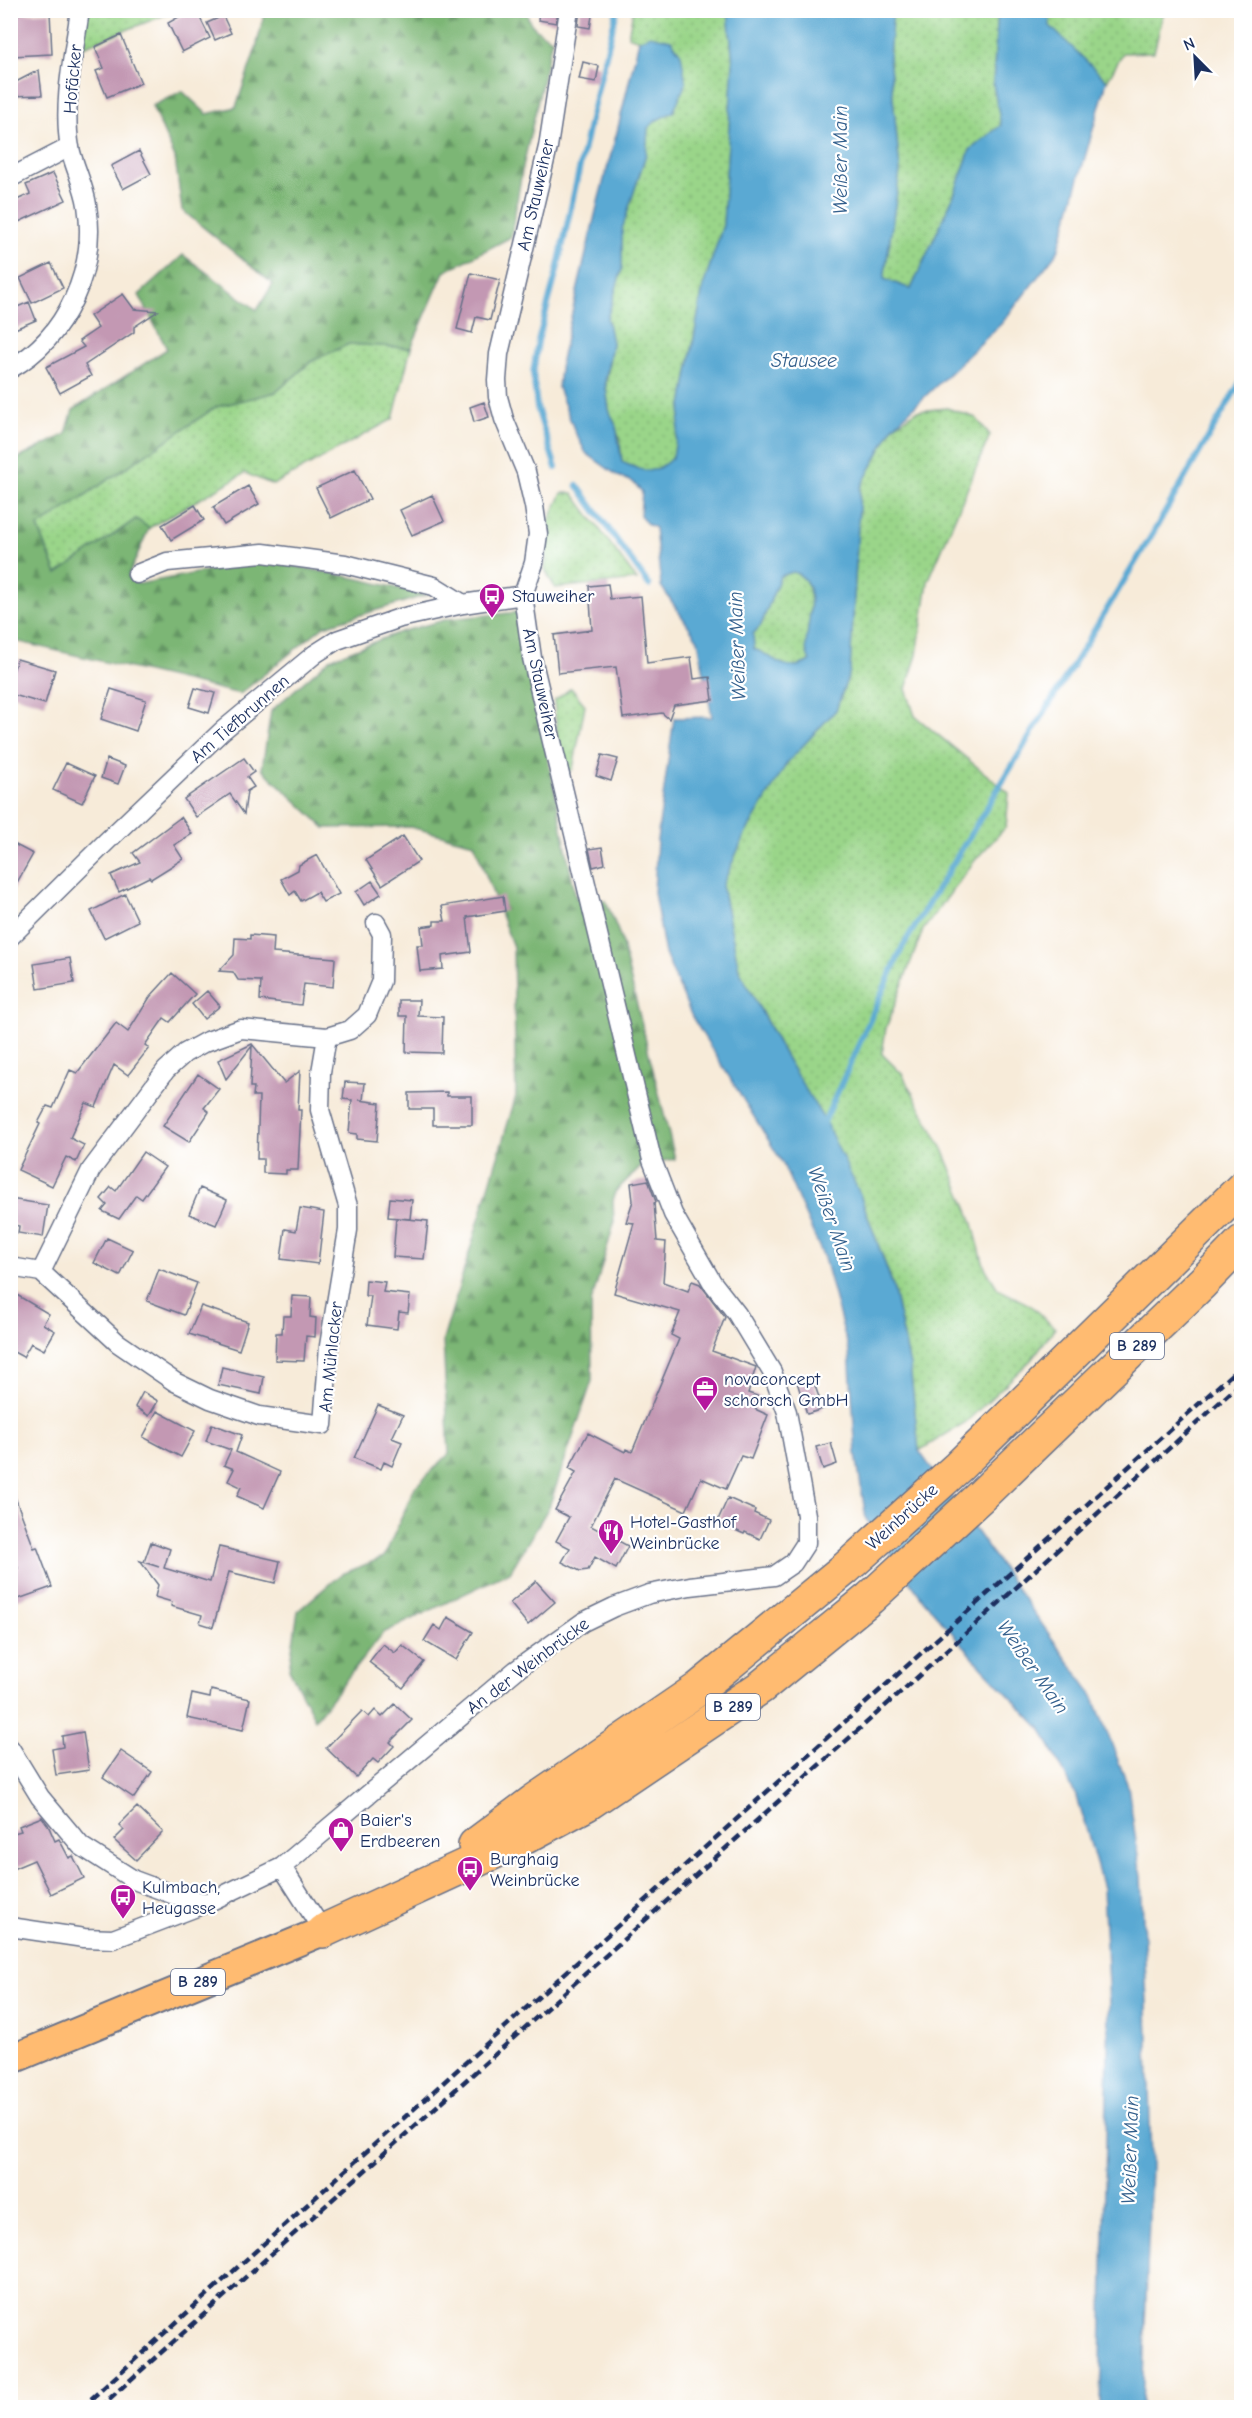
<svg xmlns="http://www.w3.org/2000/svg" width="1252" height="2418" font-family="'Comic Neue',sans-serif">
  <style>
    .grass { fill: url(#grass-dots); stroke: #5a8274; stroke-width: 1.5 }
    .forest { fill: url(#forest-firs); stroke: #4b726a; stroke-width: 1.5 }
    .water { fill: #5aa9d3; stroke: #3a6c98; stroke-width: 1.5; fill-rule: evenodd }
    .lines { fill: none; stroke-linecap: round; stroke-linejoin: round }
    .stream { stroke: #5aa9d3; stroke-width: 6 }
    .building { fill: #c398b3 }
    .street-casing { stroke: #687189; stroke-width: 21 }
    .primary-casing { stroke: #687189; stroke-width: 32 }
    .highway-casing { stroke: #687189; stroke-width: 36 }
    .street { stroke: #fff; stroke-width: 18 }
    .primary { stroke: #ffbb71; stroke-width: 28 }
    .highway { stroke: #ffbb71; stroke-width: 33 }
    .rail { stroke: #1b2f5e; stroke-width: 4.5; stroke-dasharray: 9 4.5; stroke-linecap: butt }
    .labels { text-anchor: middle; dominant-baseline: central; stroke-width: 4.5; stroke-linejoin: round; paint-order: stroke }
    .shield { fill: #fff; stroke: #5f6d8e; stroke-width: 1.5 }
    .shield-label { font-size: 16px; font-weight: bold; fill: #1b2f5e }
    .street-label { font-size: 18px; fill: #1b2f5e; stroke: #fff }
    .poi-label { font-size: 18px; fill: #1b2f5e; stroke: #fff; text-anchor: start }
    .water-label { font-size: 20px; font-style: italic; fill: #34608d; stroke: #fff }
  </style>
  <defs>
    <pattern id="grass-dots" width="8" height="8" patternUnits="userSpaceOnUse" patternTransform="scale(1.5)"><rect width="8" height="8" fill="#9ad589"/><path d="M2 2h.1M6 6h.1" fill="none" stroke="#84b779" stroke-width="1.8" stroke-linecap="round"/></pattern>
    <pattern id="forest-firs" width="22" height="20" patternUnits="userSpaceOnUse" patternTransform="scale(1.5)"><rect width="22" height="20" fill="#7bb675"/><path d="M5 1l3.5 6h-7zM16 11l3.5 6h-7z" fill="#649463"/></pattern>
  </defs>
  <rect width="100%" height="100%" fill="#fff"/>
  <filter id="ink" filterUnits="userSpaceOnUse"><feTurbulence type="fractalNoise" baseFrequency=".0167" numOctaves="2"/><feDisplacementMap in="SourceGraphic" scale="12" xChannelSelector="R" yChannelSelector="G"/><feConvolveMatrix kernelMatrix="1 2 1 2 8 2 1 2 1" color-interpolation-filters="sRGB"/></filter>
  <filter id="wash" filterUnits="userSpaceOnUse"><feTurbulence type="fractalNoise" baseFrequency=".008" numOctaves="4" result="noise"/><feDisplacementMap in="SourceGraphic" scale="24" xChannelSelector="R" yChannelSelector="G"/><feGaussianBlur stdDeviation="1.35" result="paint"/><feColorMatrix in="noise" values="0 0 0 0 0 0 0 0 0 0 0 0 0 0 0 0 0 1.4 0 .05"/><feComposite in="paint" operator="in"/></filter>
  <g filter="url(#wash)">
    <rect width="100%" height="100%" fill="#f7ebd9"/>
    <path class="grass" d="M80,11H175L75,50Z
      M633,11H728L733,63L723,225L703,287L673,457C654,476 645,473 622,462L620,440L609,410L606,385L612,343L607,318L622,269V229L646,154L648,128L656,120L673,112L679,97L650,36L639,40L628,36Z
      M893,11H998L993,84L1002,125L970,150L954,195L911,289L884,279L900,171L889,56Z
      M1049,11H1164L1154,52L1123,53L1107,81L1049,26Z
      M349,344L411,348L393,419L273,485L245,473L149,528L136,519L57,574L38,527L216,407L276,392L312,361Z
      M947,408L976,418L990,435L928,582L917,655L906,689L915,716L1009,793L1006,827L976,859L923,930L886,1028L882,1054L902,1074L943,1149L972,1220L984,1266L998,1289L1030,1305L1055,1328L1031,1360L966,1422L919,1451L910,1366L893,1285L859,1192L739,970L722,886L744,836L787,762L836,710L850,671L860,488L893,427L917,411Z
      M562,493H573L637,580L555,588L545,569L549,521Z
      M793,572C826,582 801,636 810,661C785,675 776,657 754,649L753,634L761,625L780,576Z
      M571,688L585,705L573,769L567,773L559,751L554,701Z"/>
    <path class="forest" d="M265,11H527C527,25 540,33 552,39L522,171L511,237L444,272L411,348L349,344L312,361L276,392L216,407L38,527L57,574L136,519L149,528L128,577L139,584L264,560L355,578L427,595L324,626L240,694L11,640V462L66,434L73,410L167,349L139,295L183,255L257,310L273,284L182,210L175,158L152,106L182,91L207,114L236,107L256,48Z
      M519,612L576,898L606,901L620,936L675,1159L642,1165L615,1192L613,1201L614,1224L591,1303L592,1381L549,1507L510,1572L383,1633L315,1719L289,1669L298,1611L340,1575L384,1557L415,1487L449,1454L443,1340L516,1096L513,947L474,843L410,827L325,828L262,769L271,711L330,659L400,632L448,619Z"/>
    <path class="water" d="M728,11H893L889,56L900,171L884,279L911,289L954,195L970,150L1001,125L993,84L998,11H1049L1050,26L1107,81L1058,251L1002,323L893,427L860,488L850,671L836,710L787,763L744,836L722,886L739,970L785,1056L825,1121L859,1192L893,1286L910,1366L919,1451L1093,1696L1128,1786L1141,1877L1147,2003L1151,2166L1142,2407H1100L1109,2005L1103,1888L1078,1800L1042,1730L981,1666L921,1597L866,1519L856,1454L849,1351L824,1258L782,1162L692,1017L665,954L654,893L657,840L674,718L712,717L698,640L661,586L655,528L646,523L640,515L642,492L633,482L618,476L586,453L575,432L558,388L561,360L599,198L617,132L639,40L650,35L671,40L681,54L686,83L673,112L657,120L648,128L646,154L622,229V269L607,318L612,343L605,382L609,410L616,426L622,462C645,473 654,476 673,457L703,287L723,225L733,63ZM793,572C823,581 806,625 806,647C806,651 808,656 810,661C785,675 776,657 754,649L753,634L761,625L780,576Z"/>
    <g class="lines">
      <path class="stream" d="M556,468L537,408L533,373L538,341L557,271L590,120L617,10
        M577,485L649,585
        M821,1129L903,946L1153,533L1242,379"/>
    </g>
    <g id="blocks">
      <path class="building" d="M191,10H196L210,38L182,52L168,23Z
        M539,10H558L556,23L538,20Z
        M580,10H593L590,28L578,26Z
        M50,12L52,54L12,56L10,14Z
        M223,16L231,33L215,40L207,23Z
        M121,35L141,83L107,97L96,71L104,68L95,47Z
        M583,62L599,66L596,82L579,79Z
        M39,70L42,95L10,96V85Z
        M139,151L151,174L123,189L111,166Z
        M53,173L66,200L10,226V203L30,194L26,185Z
        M51,263L63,288L32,303L20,278Z
        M471,273L500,280L490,320L476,317L472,333L457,329Z
        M123,294L134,309L158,311L134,327V332L85,365L91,376L60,393L46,367L84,347L79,341L98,328L90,316Z
        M29,302L36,320L10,331V310Z
        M484,402L489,417L474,422L470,407Z
        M355,470L370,499L331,518L316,488Z
        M248,486L259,504L224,525L213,507Z
        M432,495L444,521L412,535L400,510Z
        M195,505L204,520L171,540L162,525Z
        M608,584L610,599L641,596L647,663L691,657L694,679L710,677L713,700L674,705L669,719L662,713L623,718L616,667L558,673L554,635L592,630L589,586Z
        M17,659L55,670L45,704L10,694V681Z
        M195,688L215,693L209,713L189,707Z
        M111,689L146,700L136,731L101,719Z
        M602,755L618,759L611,781L596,776Z
        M244,758L254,772L247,777L254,787L247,791L244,814L230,794L196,817L184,799Z
        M107,759L125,766L118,784L101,778Z
        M66,763L95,776L82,803L53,790Z
        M181,817L192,834L174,845L183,859L151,879L149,877L119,892L111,875L140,862L133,853Z
        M403,836L419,861L382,885L366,860Z
        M10,842L33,854L10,895Z
        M602,847L605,864L593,867L589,849Z
        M317,855L339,894L323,902L317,892L301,901L295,891L290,895L281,879L298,870L299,865Z
        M372,881L381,894L364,905L356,892Z
        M125,894L138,921L104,938L91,911Z
        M503,896L505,911L467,917L471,952L442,956L443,969L420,971L417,945H423L421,927L434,925V921H445L442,906Z
        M250,935L274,937L273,953L335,958L333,987L304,984L301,1005L260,1000L261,981L238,980L233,972L219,971L234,955L235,938L250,939Z
        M70,958L74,983L38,989L34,964Z
        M172,973L195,994L170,1022L164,1018L145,1045L149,1048L128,1075L114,1065L96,1107L86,1103L70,1138L84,1145L76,1162L66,1157L52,1186L18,1170L40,1124L38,1123L47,1106L53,1108L70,1070L77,1073L116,1023L128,1032L150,997Z
        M207,991L220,1006L204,1019L192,1004Z
        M399,1000H419L418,1016L443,1017L442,1053L406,1052L407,1016H399Z
        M252,1044L284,1083L300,1071L298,1110H301L298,1170H286V1174L263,1173V1159H257L259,1096H253L254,1087H250L252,1046L226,1079L218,1060Z
        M198,1074L219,1089L204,1108L209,1112L189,1142L163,1126Z
        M345,1082L365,1083L363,1100H359L380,1103L377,1141L357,1139V1134L349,1133L352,1100L343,1099Z
        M447,1092V1096H472V1125H433V1109H409V1093Z
        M143,1152L165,1167L142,1199L136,1195L119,1219L102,1211L107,1205L101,1199L111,1187L116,1191Z
        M648,1180L656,1202L654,1203L657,1241L666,1242L663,1282L688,1291L692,1281L700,1284L725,1317L712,1351L756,1367L748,1393L760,1397L755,1409L768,1415L751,1459L741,1456L726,1489L701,1478L686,1511L615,1479L591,1526L628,1546L616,1569L595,1557L588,1570L580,1571L562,1562L570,1548L556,1541L569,1517L555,1510L576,1472L569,1468L588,1433L625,1452L626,1449L632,1452L679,1339L671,1335L680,1312L614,1293L634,1223L626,1222L633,1201L631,1183Z
        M200,1188L227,1200L216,1225L189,1214Z
        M390,1198L412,1200L410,1219L388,1217Z
        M10,1199L48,1205L43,1237L18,1233L19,1226L10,1224Z
        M300,1208L324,1212L318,1264L281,1259L285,1229L296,1231Z
        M396,1218L428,1221L424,1259L393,1257Z
        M107,1238L133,1250L120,1276L94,1263Z
        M159,1269L197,1283L184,1315L147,1301Z
        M366,1280L385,1282L383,1292L410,1295L408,1313L399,1312L397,1329L367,1325L371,1296H365Z
        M10,1291L49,1314L43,1324L55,1331L44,1350L31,1343L23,1357L10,1350Z
        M292,1296L311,1297L310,1317L316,1318L315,1337L306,1336L304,1361L275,1360L276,1333H282L283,1316H291Z
        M201,1306L248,1322L239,1350L189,1334Z
        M222,1367L264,1377L261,1394L218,1385Z
        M812,1377L823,1409L807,1414L797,1382Z
        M143,1392L158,1401L149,1416L135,1407Z
        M378,1405L403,1415L392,1438L402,1442L392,1466L384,1462L381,1469L354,1458Z
        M157,1411L195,1431L181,1457L143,1437Z
        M212,1424L242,1435L236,1452L280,1472L264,1508L237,1496L241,1487L228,1481L234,1469L224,1465L231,1450L206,1441Z
        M831,1443L837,1464L823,1469L816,1447Z
        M10,1489H12L34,1548L37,1547L52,1587L10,1602V1571L18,1568L10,1548Z
        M728,1498L755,1510L754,1513L769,1520L760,1539L745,1532L744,1534L717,1522Z
        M151,1542L170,1549L164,1568L210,1582L219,1547L280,1561L275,1583L229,1572L213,1627L200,1623L202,1615L171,1606L172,1602L155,1597L158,1585L140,1561L159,1567L144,1562Z
        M536,1581L555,1602L528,1625L510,1603Z
        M448,1617L473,1632L456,1660L424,1641L434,1625L441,1630Z
        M383,1644L395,1653L402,1645L424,1662L403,1688L369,1662Z
        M211,1690L250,1699L243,1730L187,1718L192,1694L210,1698Z
        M395,1704L412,1720L390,1742L394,1746L378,1763L373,1759L356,1777L326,1748L362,1711L369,1717L375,1710L382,1717Z
        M83,1732L89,1770L56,1775L52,1749L63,1747L62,1736Z
        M121,1751L152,1772L134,1798L103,1777Z
        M137,1807L163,1832L136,1860L114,1840L124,1830L119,1825Z
        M42,1817L48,1825L55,1841L59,1839L69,1858L73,1856L84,1878L51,1894L34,1860L10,1870V1834L21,1831L19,1826Z"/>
    </g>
  </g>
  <g filter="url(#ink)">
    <use href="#blocks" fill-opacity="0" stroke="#687189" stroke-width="1.5"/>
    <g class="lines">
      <g class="street-casing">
        <path id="street" d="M10,178L70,147
          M10,369C67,337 97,269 87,205C84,185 74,167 70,148C62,103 74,54 80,10
          M137,574L167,562L263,553L345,564L434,586L463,604
          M10,937L106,842L222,731L315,654L337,640L400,618L463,604L523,595
          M10,1267L41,1272L118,1343L175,1382L210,1399L259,1416L323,1425L329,1346L348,1230V1206L320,1110L321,1072L327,1037
          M41,1272L91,1170L166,1070L185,1053L205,1042L241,1029L327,1037L350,1030L367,1015L381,981L382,934L376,923
          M10,1748L40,1797L81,1846L134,1880L177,1896L207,1903
          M282,1867L323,1931
          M10,1927L84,1938L113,1939L207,1903L282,1867L516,1670L583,1622L614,1607L649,1594L690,1586L774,1576L793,1563L806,1543V1515L787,1412L772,1372L737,1314L712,1282L673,1214L652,1160L532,658L523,595L534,563L538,534L534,506L526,472L504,419L498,397L497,380L499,354L548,147L569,10"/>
      </g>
      <g class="primary-casing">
        <path id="primary" d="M10,2060L323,1931"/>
      </g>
      <g class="highway-casing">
        <path id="highway" d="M475,1845L534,1801L698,1689L846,1568L958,1467L1242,1188
          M323,1931L514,1843L587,1804L761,1687L870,1598L983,1494L1202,1283L1242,1242"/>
      </g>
      <use href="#street" class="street"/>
      <use href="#primary" class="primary"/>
      <use href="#highway" class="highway"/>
      <path class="rail" d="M81,2408L1242,1365
        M99,2408L931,1665L1242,1382"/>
    </g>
  </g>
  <defs>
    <g id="bus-pin" transform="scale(1.35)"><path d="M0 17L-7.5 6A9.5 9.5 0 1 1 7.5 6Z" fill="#b5179e" stroke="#fff"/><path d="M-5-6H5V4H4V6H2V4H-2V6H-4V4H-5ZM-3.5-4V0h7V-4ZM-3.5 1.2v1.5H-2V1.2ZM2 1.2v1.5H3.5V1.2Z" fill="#fff"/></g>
    <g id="office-pin" transform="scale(1.35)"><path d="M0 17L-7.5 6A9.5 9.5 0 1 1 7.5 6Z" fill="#b5179e" stroke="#fff"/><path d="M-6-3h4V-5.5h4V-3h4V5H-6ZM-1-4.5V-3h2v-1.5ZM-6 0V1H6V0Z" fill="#fff"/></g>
    <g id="restaurant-pin" transform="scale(1.35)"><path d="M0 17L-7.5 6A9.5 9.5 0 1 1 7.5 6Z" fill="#b5179e" stroke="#fff"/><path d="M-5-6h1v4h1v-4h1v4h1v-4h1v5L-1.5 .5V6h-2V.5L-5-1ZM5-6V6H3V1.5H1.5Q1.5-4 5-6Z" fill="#fff"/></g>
    <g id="shop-pin" transform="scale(1.35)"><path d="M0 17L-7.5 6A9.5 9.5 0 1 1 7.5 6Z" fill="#b5179e" stroke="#fff"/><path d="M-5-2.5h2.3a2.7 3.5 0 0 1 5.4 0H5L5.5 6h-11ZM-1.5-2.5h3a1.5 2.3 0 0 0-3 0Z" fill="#fff"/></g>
  </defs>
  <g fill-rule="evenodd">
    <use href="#bus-pin" x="492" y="596"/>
    <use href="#office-pin" x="705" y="1389"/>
    <use href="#restaurant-pin" x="611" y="1532"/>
    <use href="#shop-pin" x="341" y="1830"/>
    <use href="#bus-pin" x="470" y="1869"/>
    <use href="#bus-pin" x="123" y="1897"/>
  </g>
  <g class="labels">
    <g class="shield">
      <rect x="1110" y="1333" width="54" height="26" rx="4.5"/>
      <rect x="706" y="1694" width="54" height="26" rx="4.5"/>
      <rect x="171" y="1969" width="54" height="26" rx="4.5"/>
    </g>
    <g class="shield-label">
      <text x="1137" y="1346">B 289</text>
      <text x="733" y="1707">B 289</text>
      <text x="198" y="1982">B 289</text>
    </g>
    <g class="street-label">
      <text transform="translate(73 79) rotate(-85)">Hofäcker</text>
      <text transform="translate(536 195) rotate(-77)">Am Stauweiher</text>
      <text transform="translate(540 684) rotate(78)">Am Stauweiher</text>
      <text transform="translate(240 719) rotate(-41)">Am Tiefbrunnen</text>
      <text transform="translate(331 1357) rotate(-84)">Am Mühlacker</text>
      <text transform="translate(902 1517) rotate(-42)">Weinbrücke</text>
      <text transform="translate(528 1666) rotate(-37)">An der Weinbrücke</text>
    </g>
    <g class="poi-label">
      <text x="512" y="596">Stauweiher</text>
      <text x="724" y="1379">novaconcept<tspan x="724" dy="21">schorsch GmbH</tspan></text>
      <text x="630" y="1522">Hotel-Gasthof<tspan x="630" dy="21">Weinbrücke</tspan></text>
      <text x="360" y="1820">Baier's<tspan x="360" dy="21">Erdbeeren</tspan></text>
      <text x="490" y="1859">Burghaig<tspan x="490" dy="21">Weinbrücke</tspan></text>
      <text x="142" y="1887">Kulmbach,<tspan x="142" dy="21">Heugasse</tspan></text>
    </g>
    <g class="water-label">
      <text transform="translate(840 160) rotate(-90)">Weißer Main</text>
      <text x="804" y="360">Stausee</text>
      <text transform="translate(737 646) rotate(-92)">Weißer Main</text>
      <text transform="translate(832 1219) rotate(71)">Weißer Main</text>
      <text transform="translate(1033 1667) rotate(55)">Weißer Main</text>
      <text transform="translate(1130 2150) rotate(-88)">Weißer Main</text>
    </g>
  </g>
  <rect width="1252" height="2418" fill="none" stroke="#fff" stroke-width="36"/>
  <g transform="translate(1195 57) rotate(336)" stroke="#ffffff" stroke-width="4.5" paint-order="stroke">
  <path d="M0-4.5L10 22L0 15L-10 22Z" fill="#1b2f5e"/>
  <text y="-9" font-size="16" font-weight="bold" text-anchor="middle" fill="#1b2f5e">N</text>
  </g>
</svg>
